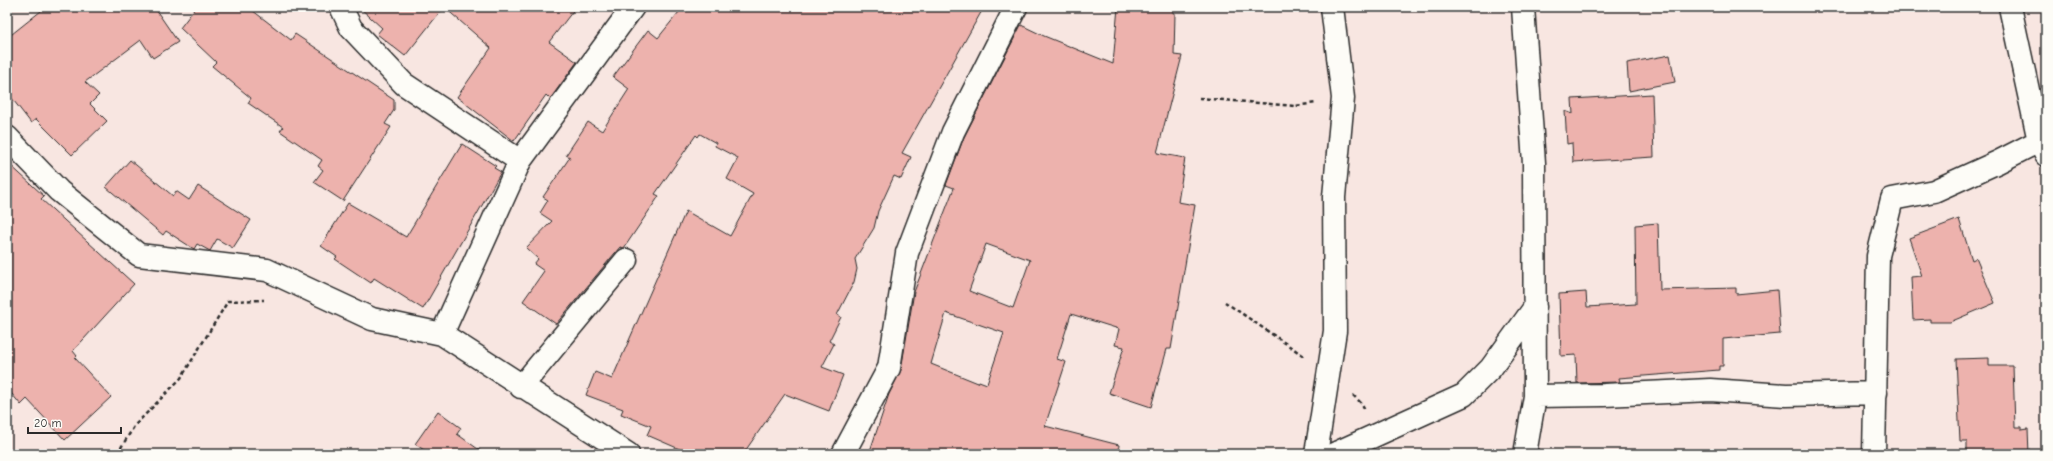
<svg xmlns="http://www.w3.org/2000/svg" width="2053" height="461" font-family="'Comic Neue',sans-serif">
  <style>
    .building { fill: #edb2ad; stroke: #2b2b2b; fill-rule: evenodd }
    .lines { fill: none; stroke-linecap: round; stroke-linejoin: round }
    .minor-casing { stroke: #2b2b2b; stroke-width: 25 }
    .path { stroke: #2b2b2b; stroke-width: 2.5; stroke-dasharray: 4 3; stroke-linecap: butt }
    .minor { stroke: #fdfcf7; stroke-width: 22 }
  </style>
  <rect width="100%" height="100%" fill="#f8e6e1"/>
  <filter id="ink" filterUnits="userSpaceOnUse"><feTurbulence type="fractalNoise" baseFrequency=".025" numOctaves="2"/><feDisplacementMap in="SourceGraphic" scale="8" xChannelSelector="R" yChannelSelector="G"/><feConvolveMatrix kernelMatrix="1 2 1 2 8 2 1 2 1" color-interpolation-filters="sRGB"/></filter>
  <g filter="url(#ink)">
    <path class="building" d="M46,7H154L178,42L153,58L141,40L85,82L99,95L90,104L107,121L72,155L36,119L31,123L7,92V38Z
      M196,7H248L291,40L295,34L394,100V110L385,124L391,127L343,201L314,182L323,170L318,166L322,160L280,131L283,127L248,103L251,98L212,66L216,62L180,28Z
      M359,7H576L549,42L577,62L550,99L546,95L514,141L457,97L491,48L444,7L405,56L377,34L382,28Z
      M683,7H984L902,153L911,157L901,179L894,176L878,211L874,228L855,259L857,269L854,282L837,315L841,317L829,341L834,344L822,367L843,375L829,411L785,394L743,454H691L647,435L651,426L621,414L623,409L586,395L595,372L612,379L686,211L730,236L753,194L727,179L738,158L715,146L716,143L700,134L698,137L696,135L655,194L659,196L624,248L620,247L556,324L523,301L544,271L534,264L538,259L526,248L552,221L540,213L548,200L543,197L570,157L566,155L588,122L602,131L629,89L613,77L648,30L658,38Z
      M1118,7H1173V13H1175L1174,55L1182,56L1157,153L1185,158L1178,202L1195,205L1171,349H1167L1151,407L1109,393L1124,347L1115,345L1119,329L1071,314L1057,359L1066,362L1045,426L1119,445L1118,454H869L889,394L901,370L914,292L954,188L946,185L964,137L1021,25L1044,36L1113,64ZM986,244L1030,260L1013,308L969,291ZM946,313L1004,333L987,384L979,381L978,383L931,364Z
      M1670,55L1675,82L1629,91L1627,63Z
      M1652,94L1654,157L1573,162L1572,143L1567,144L1565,111L1573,114L1572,99Z
      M462,144L496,166L494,168L501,172L423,309L374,278L371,283L335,259L337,257L321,246L348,203L406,237Z
      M130,160L173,196L176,191L189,200L198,186L251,220L233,248L217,239L210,251L197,244L194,249L166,231L163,235L106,187Z
      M7,162L44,196L41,199L134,284L73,351L77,356L75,358L111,397L65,440L27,399L21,405L7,388Z
      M1959,219L1972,260L1976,258L1995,303L1950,322H1930V319L1913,320L1911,277L1922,276L1909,238Z
      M1658,223L1660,290L1736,288V294L1777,290L1780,334L1723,339V366H1719V370L1619,378L1620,382L1577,383L1576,355L1561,356L1559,294L1586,292L1587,307L1636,304L1635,225Z
      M1989,358V366H2013L2015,427H2022V430L2028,429L2029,454H1967V441H1960L1956,359Z
      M438,411L461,428L457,434L485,454H430L415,444Z"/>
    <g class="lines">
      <g class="minor-casing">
        <path id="minor" d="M341,7L351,28L404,84L520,161
          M1523,7L1534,163L1535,396L1525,454
          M2010,7L2039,141L2046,155
          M7,137L59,191L139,255L267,270L372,319L442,334L628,454
          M442,334L520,161L633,7
          M521,387L626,260
          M1535,396L1604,395L1710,390L1786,395L1876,393
          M843,454L889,368L907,253L953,132L1016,7
          M1316,454L1335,331L1334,197L1343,98L1332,7
          M1334,454L1464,395L1491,368L1535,307
          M1874,454L1878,256L1892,199L1934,191L1998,162L2039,141"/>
      </g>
      <path class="path" d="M1199,98L1295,106L1316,103
        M1225,302L1304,356
        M1353,395L1362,404L1365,410
        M117,454L135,425L181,378L228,301L264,300"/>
      <use href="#minor" class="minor"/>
    </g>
  </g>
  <rect width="2053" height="461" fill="none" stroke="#fdfcf7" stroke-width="24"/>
  <rect x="12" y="12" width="2029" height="437" fill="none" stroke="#2b2b2b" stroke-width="1.5" filter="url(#ink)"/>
  <path d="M28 427v6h93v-6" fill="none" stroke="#2b2b2b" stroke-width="2"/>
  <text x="34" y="427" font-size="12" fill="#2b2b2b" stroke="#fdfcf7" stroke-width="3" paint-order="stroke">20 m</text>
</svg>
